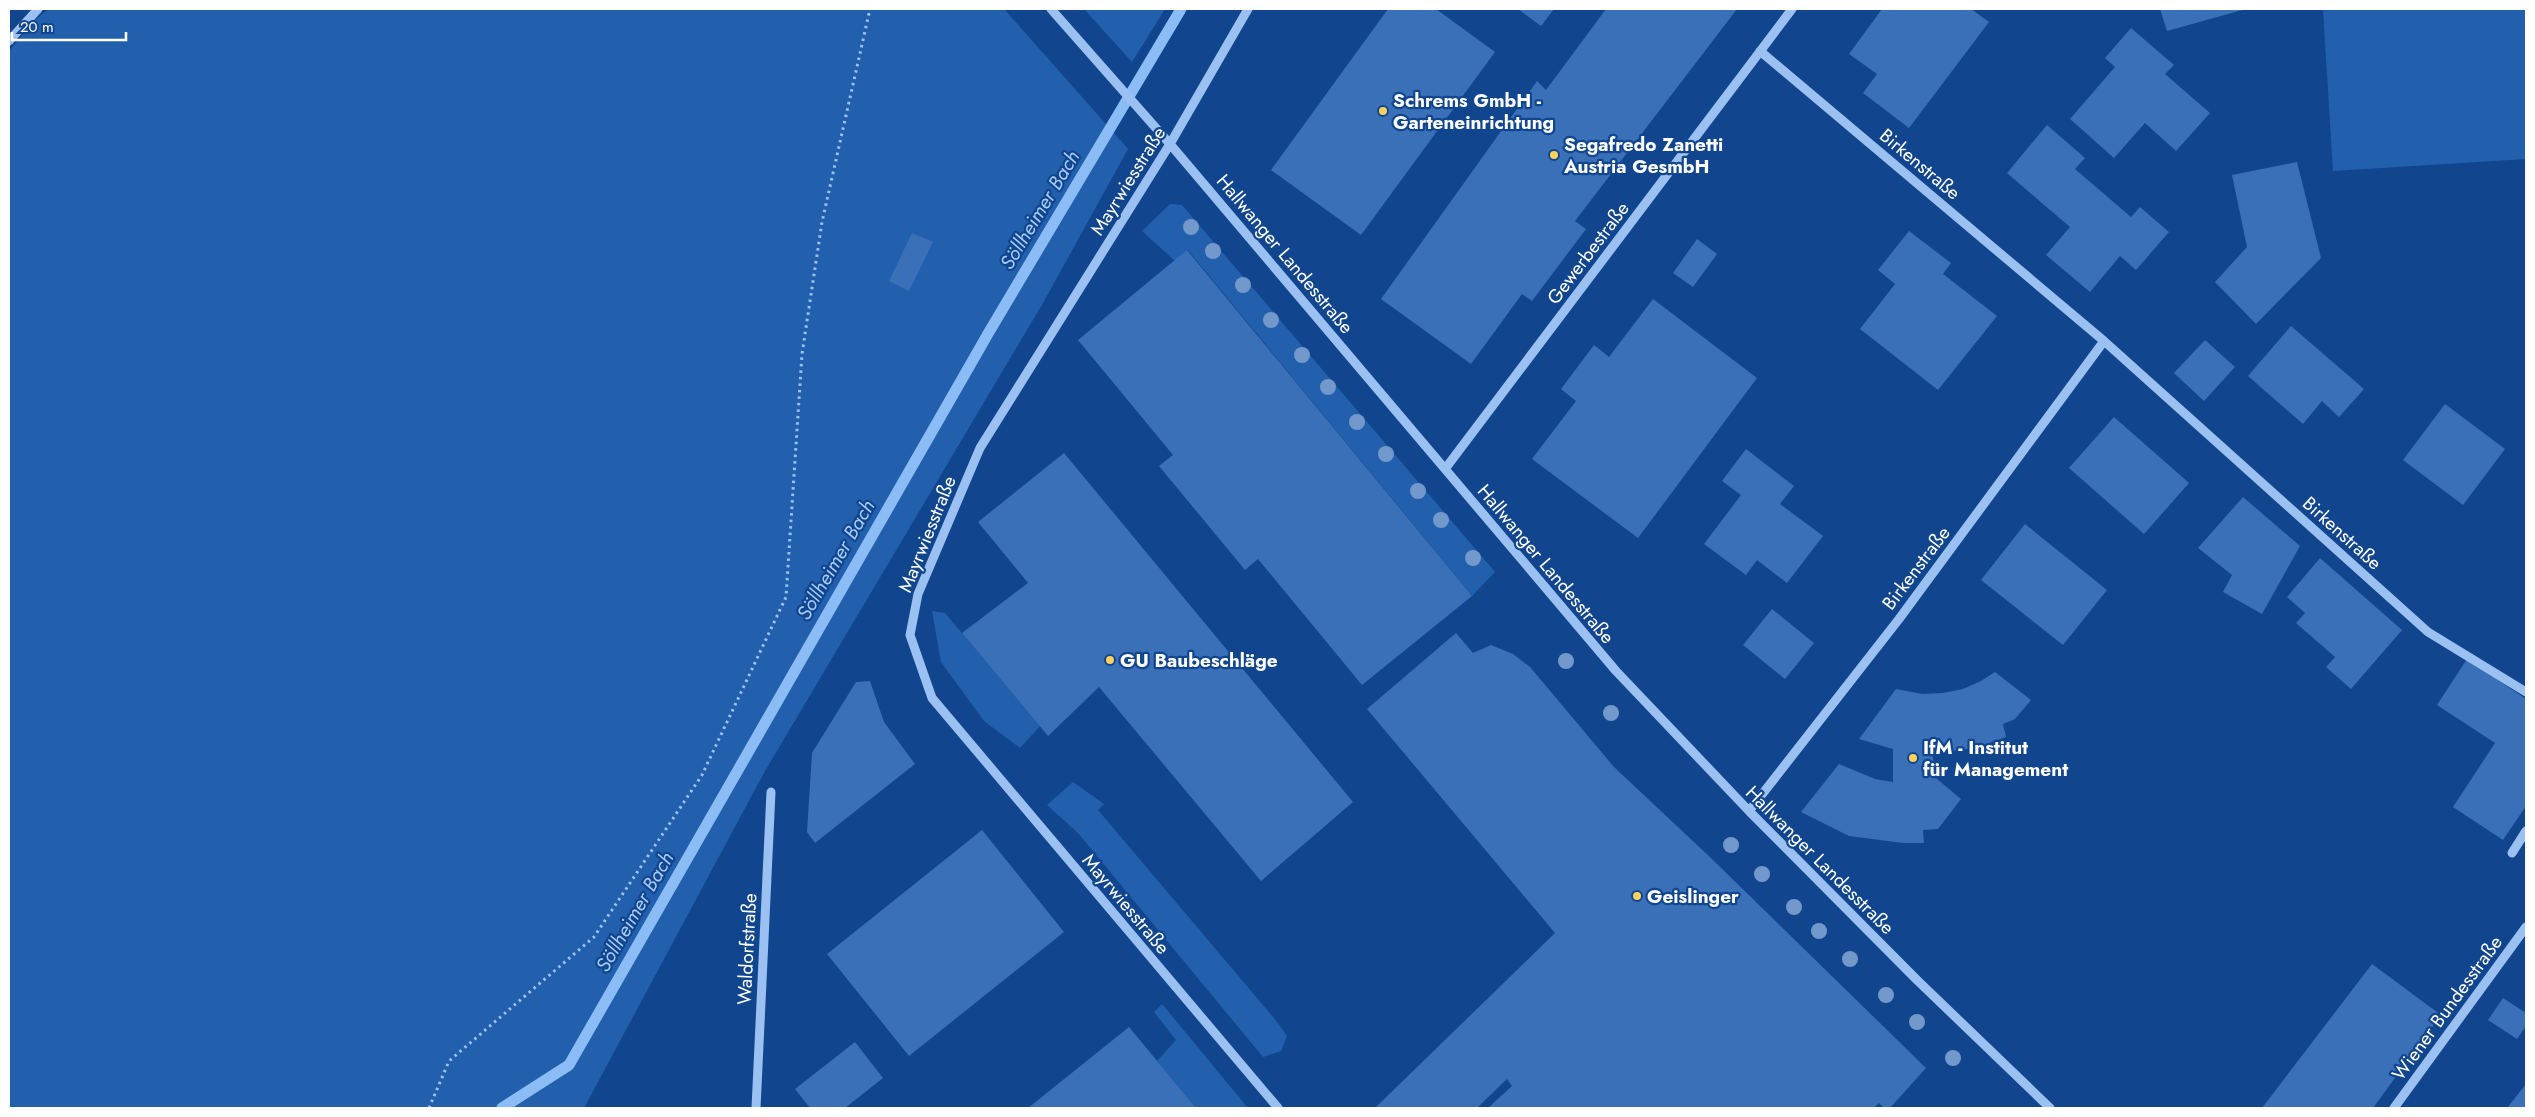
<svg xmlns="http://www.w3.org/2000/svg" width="2535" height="1117" font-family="Jost,sans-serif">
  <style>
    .green { fill: #2260ae }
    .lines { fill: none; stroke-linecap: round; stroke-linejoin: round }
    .stream { stroke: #8bbcf6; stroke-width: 11 }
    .building { fill: #3970b8 }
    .path { stroke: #9ac1f2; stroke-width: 3; stroke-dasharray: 2.5 4; stroke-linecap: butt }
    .minor { stroke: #9ac1f2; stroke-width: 9 }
    .tree { fill: #7298cc }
    .poi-dot { fill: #ffd25b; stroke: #11468f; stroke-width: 2 }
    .labels { text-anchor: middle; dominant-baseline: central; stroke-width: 4.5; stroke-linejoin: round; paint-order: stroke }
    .poi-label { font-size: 19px; font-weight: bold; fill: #fff; stroke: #11468f; text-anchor: start }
    .street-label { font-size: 19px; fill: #fff; stroke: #11468f }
    .water-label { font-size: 20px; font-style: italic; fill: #a6cbfa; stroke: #11468f }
  </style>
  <rect width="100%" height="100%" fill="#11468f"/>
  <path class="green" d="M49,9H1004L1128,149L1043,303L765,771L584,1108H9V51L35,20Z
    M1084,9H1165L1132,62Z
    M2323,9H2526V159L2333,171Z
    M1170,204L1182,205L1495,572L1472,596L1188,250L1175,261L1142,231Z
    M932,611L945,613L1040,726L1020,748L984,721L941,662Z
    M1073,782L1104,804L1098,810L1274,1018L1287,1036L1281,1051L1263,1057L1078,833L1047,805Z
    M1162,1004L1248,1108H1196L1157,1061L1176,1040L1154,1012Z"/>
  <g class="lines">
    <path class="stream" d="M502,1108L569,1065L989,332L1181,9"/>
  </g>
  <path class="building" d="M1388,9H1436L1495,52L1361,235L1271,170Z
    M1518,9H1554L1541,26Z
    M1606,9H1737L1575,221L1586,229L1532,301L1522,294L1471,364L1381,299L1537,81L1546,90Z
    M1882,9H1971L1989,22L1909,128L1863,93L1877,74L1849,54Z
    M2160,9H2246L2167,31Z
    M2131,28L2174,65L2165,74L2210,113L2176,151L2145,123L2114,158L2070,119L2115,67L2105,58Z
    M2047,125L2085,158L2075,169L2131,217L2140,207L2169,232L2136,270L2120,256L2090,292L2046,255L2070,227L2007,173Z
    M2297,162L2321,258L2256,324L2215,282L2247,247L2232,175Z
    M1909,231L1951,263L1943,274L1997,316L1938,390L1860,329L1895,284L1878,270Z
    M912,233L933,242L909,291L889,281Z
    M1697,239L1717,254L1693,287L1673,273Z
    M1187,250L1472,596L1362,685L1258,559L1245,570L1159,466L1173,455L1078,340Z
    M1653,299L1757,378L1638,538L1532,459L1576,401L1561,389L1594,345L1609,357Z
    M2291,326L2364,389L2339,417L2322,401L2303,424L2248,376Z
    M2205,340L2235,367L2204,401L2174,373Z
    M2445,404L2505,449L2463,505L2403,460Z
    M2114,417L2189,483L2144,534L2069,468Z
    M1746,449L1794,486L1780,504L1823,536L1787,583L1757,560L1746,575L1704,544L1741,495L1722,481Z
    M1064,453L1353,802L1261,881L1099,687L1048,736L962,633L1028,583L978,522Z
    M2243,497L2300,546L2262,614L2223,592L2232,575L2198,548Z
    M2025,524L2107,590L2063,645L1981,580Z
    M2320,558L2402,630L2351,689L2326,667L2335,657L2296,623L2305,613L2287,597Z
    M1772,609L1814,643L1785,679L1743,645Z
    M1456,633L1473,653L1491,645L1513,654L1530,667L1614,767L1712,859L1926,1068L1890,1108H1884L1879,1103L1874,1108H1488L1512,1086L1507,1079L1477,1108H1375L1555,933L1367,709Z
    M2467,659L2526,699V806L2503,840L2453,807L2495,743L2437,705Z
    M1995,672L2031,700L2015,719L2003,724L2006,737L1975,748L1932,753L1937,779L1961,799L1938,829L1923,830L1924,843H1903L1849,836L1801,812L1839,764L1875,779L1893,782V749L1859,739L1896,689L1922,694L1943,693L1963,689L1981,681Z
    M870,681L884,722L915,764L815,843L807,832L812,753L856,682Z
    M982,830L1064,932L909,1056L827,954Z
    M2372,964L2441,1015L2373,1108H2262Z
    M2503,998L2526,1013V1026L2517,1039L2488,1020Z
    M1129,1027L1196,1108H1028Z
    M855,1042L883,1078L845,1108H810L795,1089Z
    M2526,1084V1108H2507Z"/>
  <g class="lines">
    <path class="path" d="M429,1108L449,1061L594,937L702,775L786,597L802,354L822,222L870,9"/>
    <path class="minor" d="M1051,9L1170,144L1616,671L1749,811L1917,980L2050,1108
      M1248,9L1170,144L980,448L918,594L910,635L932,698L1278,1108
      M9,41L38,9
      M1760,51L2104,341L2428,632L2526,692
      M1445,469L1792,9
      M1749,811L1899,619L2104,341
      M2512,853L2526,831
      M756,1108L771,792
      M2394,1108L2526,927"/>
  </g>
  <g class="tree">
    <circle cx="1191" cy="227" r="8"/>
    <circle cx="1213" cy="251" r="8"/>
    <circle cx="1243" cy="285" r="8"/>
    <circle cx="1271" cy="320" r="8"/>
    <circle cx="1302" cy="355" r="8"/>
    <circle cx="1328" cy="387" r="8"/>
    <circle cx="1357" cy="422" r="8"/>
    <circle cx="1386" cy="454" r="8"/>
    <circle cx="1418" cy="491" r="8"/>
    <circle cx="1441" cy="520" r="8"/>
    <circle cx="1473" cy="558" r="8"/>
    <circle cx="1566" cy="661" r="8"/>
    <circle cx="1611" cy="713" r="8"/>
    <circle cx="1731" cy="845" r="8"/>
    <circle cx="1762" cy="874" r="8"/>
    <circle cx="1794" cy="907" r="8"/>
    <circle cx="1819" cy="931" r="8"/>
    <circle cx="1850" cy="959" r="8"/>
    <circle cx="1886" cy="995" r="8"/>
    <circle cx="1917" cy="1022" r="8"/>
    <circle cx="1953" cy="1058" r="8"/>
  </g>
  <g class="poi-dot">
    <circle cx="1383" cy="111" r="5"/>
    <circle cx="1554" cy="155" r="5"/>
    <circle cx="1110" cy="660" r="5"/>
    <circle cx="1913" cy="758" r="5"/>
    <circle cx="1637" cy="896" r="5"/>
  </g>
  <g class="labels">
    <g class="poi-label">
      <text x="1393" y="100">Schrems GmbH -<tspan x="1393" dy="22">Garteneinrichtung</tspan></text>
      <text x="1564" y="144">Segafredo Zanetti<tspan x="1564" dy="22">Austria GesmbH</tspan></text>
      <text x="1120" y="660">GU Baubeschläge</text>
      <text x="1923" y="747">IfM - Institut<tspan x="1923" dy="22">für Management</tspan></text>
      <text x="1647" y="896">Geislinger</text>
    </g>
    <g class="street-label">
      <text transform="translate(1920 164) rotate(40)">Birkenstraße</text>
      <text transform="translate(1128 181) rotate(-58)">Mayrwiesstraße</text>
      <text transform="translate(1588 253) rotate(-53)">Gewerbestraße</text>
      <text transform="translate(1285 254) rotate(50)">Hallwanger Landesstraße</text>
      <text transform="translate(2342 533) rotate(42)">Birkenstraße</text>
      <text transform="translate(927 534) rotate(-68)">Mayrwiesstraße</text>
      <text transform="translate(1546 564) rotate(50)">Hallwanger Landesstraße</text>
      <text transform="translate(1916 568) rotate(-53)">Birkenstraße</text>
      <text transform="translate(1820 860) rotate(45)">Hallwanger Landesstraße</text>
      <text transform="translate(1126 904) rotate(50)">Mayrwiesstraße</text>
      <text transform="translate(747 949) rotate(-87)">Waldorfstraße</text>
      <text transform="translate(2447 1008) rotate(-54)">Wiener Bundesstraße</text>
    </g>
    <g class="water-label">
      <text transform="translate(1040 210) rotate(-59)">Söllheimer Bach</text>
      <text transform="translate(836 560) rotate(-60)">Söllheimer Bach</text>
      <text transform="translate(635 912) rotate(-60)">Söllheimer Bach</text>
    </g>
  </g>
  <rect width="2535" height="1117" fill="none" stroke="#ffffff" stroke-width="20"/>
  <path d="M12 32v8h114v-8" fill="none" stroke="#ffffff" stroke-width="2.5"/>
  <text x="20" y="32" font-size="15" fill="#ffffff" stroke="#11468f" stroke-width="4" paint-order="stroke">20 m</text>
</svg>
